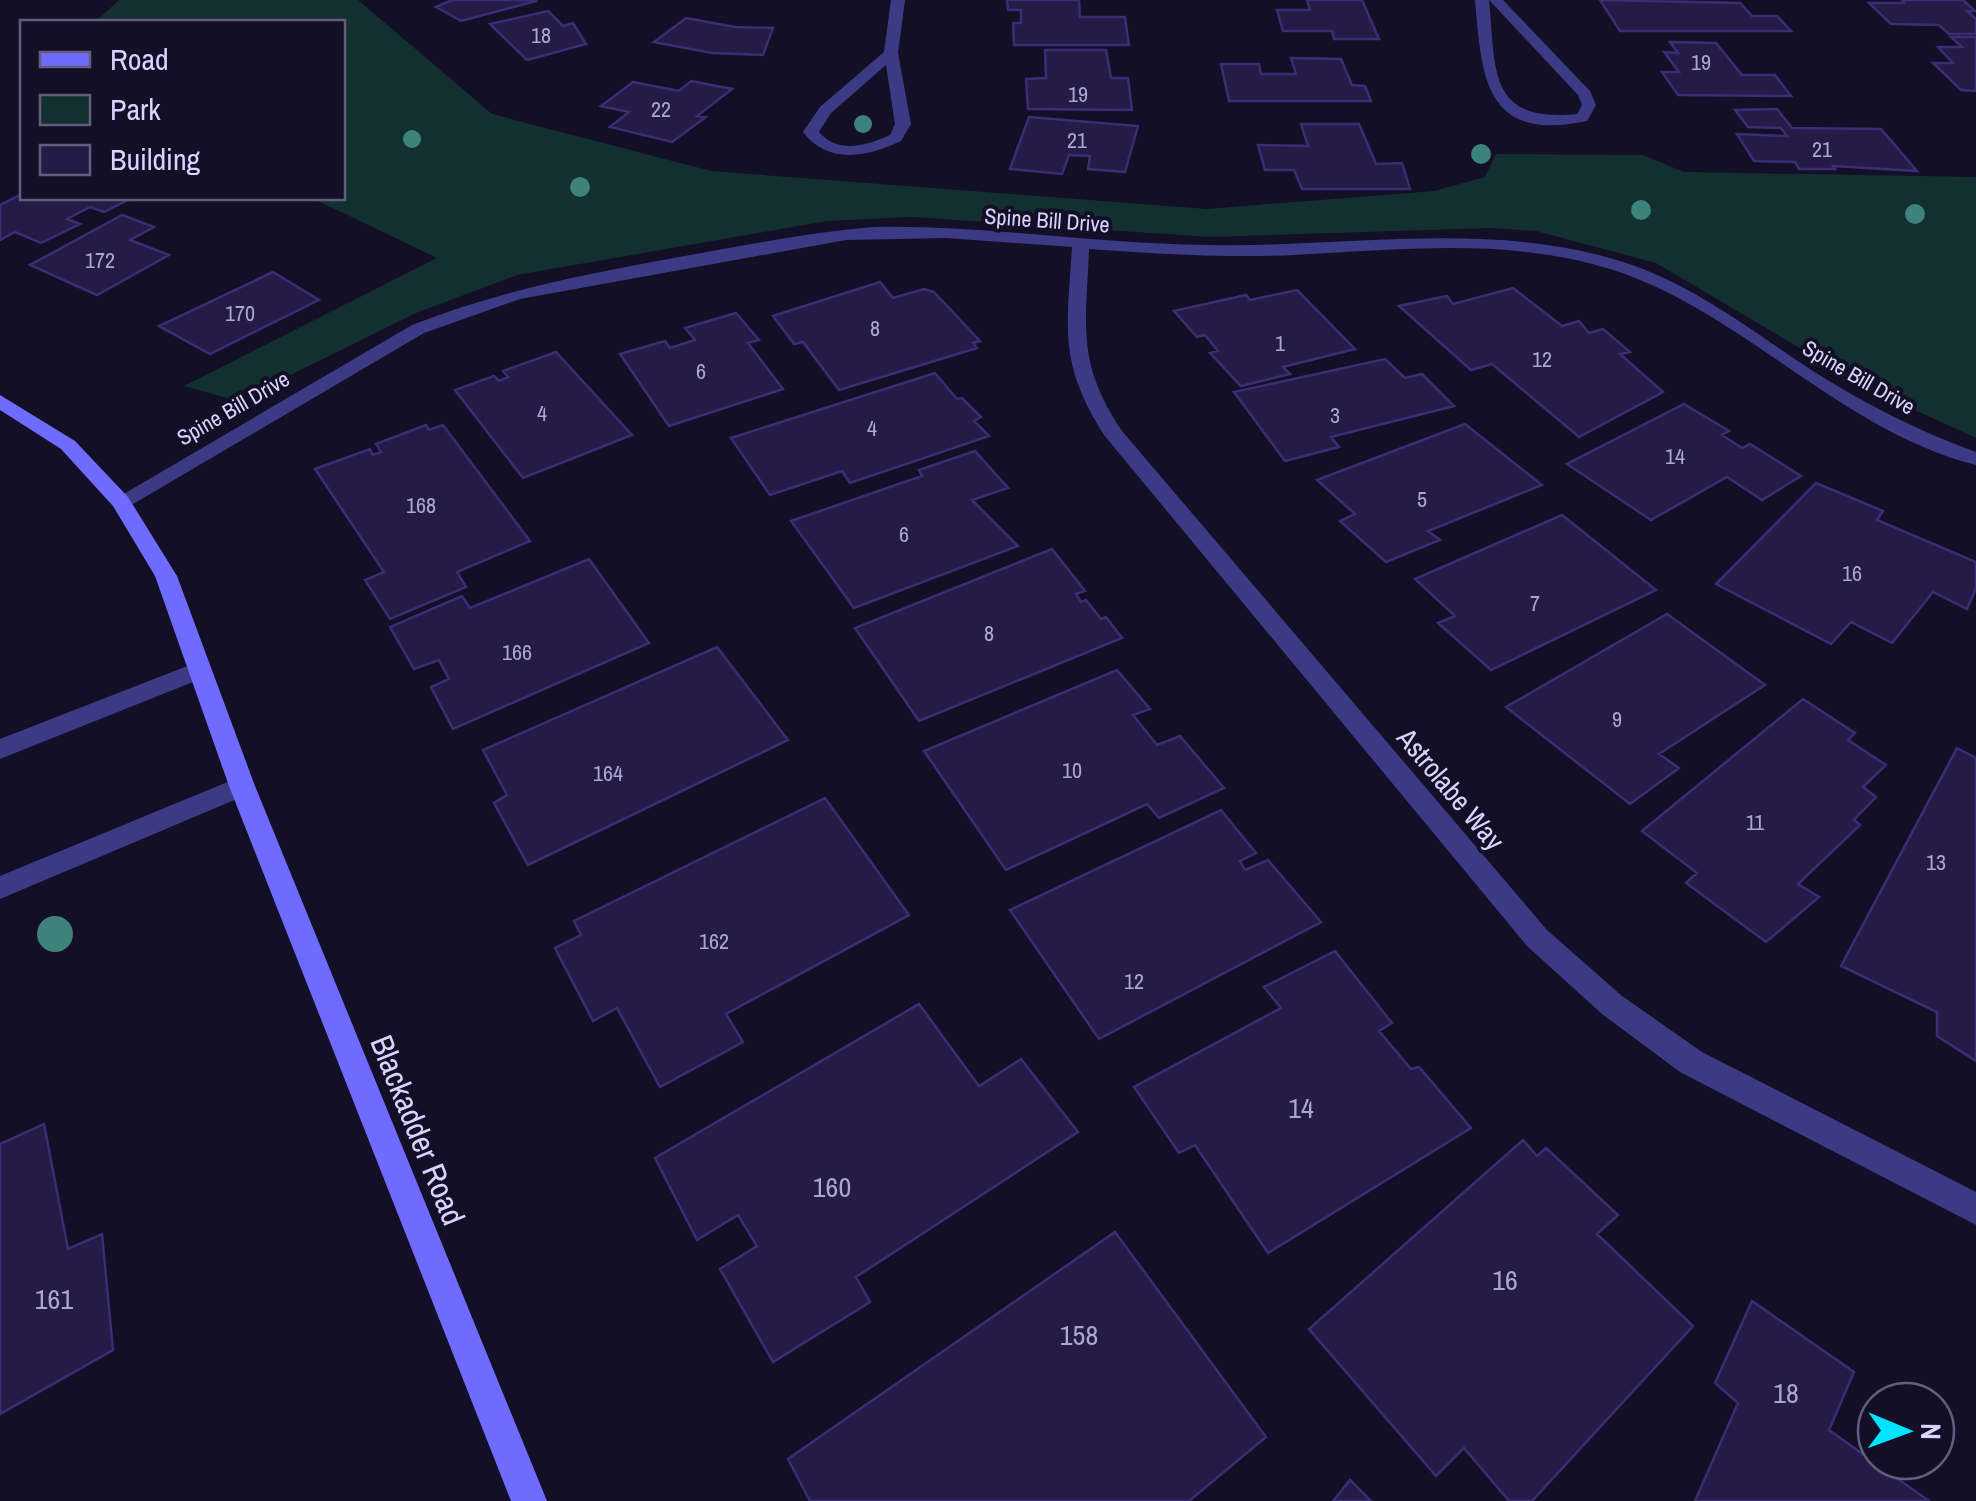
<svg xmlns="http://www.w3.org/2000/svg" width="1976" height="1501" font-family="'Archivo Narrow',sans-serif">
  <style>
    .green { fill: #12302f }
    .building { fill: #241b47; stroke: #3b2d73; stroke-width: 2.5 }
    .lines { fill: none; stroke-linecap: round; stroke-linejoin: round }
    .street { fill: #3d3a85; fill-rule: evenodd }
    .secondary { fill: #6f6bff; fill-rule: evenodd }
    .tree { fill: #3d827b }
    .labels { text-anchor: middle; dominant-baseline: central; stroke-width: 8; stroke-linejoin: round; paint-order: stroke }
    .number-label { font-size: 22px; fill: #aca6d1 }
    .far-street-label { font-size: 22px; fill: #d9d4ff; stroke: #130f26 }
    .street-label { font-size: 28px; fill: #d9d4ff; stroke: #130f26 }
    .near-number-label { font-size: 28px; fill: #aca6d1 }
    .near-street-label { font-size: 32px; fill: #d9d4ff; stroke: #130f26 }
  </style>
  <rect width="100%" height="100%" fill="#130f26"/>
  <path class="green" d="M119,0H358L492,114L711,171L1207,209L1434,191L1485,177L1496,154L1643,155L1684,172L1976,177V438L1869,389L1656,263L1536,231L1490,228L1211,237L912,217L827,221L517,275L416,313L238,401L184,386L437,258L312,198H342V22H95Z"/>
  <path class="building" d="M452,0H535L536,1L461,21L436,7Z
    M1007,0H1079L1080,17H1125L1129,45H1014L1013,23H1021V10H1008Z
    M1307,0H1362L1379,39H1334L1332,31H1283L1277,10H1310Z
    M1600,0L1740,3L1752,16H1777L1791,31H1620Z
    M1902,0H1963L1975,11H1967L1976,19V34H1949L1939,25L1891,24L1869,3H1904Z
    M548,11L563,26L573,23L586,44L527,60L490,24Z
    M686,18L735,27L773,28L763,55L712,53L654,42Z
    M1951,37H1976V91L1961,90L1933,63H1953L1938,47H1962Z
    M1670,42L1716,43L1742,75H1775L1791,96L1678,95L1662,72H1679L1664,52L1678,53Z
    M1045,50H1106L1111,78H1128L1132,110L1028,109L1026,79L1046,78Z
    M1291,58L1341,59L1352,85L1365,86L1371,101H1229L1221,64H1259L1261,74H1296Z
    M691,81L732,89L697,116L706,117L672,142L610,127L629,112L601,106L633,82L679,91Z
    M1777,109L1792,128L1881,129L1917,171L1833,166L1835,169H1799L1795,162L1754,161L1737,134L1787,136L1781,128L1748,127L1735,110Z
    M1029,117L1138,126L1125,172L1088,169L1090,156L1069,155L1062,174L1010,169Z
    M1301,124H1359L1376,164L1402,163L1410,189H1302L1294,170H1265L1258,145L1308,146Z
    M22,194V198H132L104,212L90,207L67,219L80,224L41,243L15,232L0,240V205Z
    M122,215L154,227L130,240L169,255L97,295L30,265Z
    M273,272L319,300L210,354L159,326Z
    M880,282L893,298L924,289L934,292L980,341L973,343L977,348L839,390L803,342L794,344L773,316Z
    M1513,288L1562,326L1579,321L1589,333L1603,329L1630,352L1620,354L1663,392L1579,437L1492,364L1471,370L1399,306L1447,296L1453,304Z
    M1297,290L1355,349L1283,367L1290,374L1241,386L1210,353L1218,351L1205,335L1197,337L1174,311L1246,295L1250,300Z
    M736,313L759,340L748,343L783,389L669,426L620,354L665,341L670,348L695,340L685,328Z
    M556,352L632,435L523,478L455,390L494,376L499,381L508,377L503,371Z
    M1385,359L1405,378L1422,374L1454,406L1331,437L1339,447L1285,461L1234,392Z
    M935,373L957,399L962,398L981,417L974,421L989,436L850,483L842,471L770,495L731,438Z
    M1684,404L1729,431L1722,435L1742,448L1750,444L1801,476L1762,500L1727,477L1651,520L1567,464Z
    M1465,424L1542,485L1428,531L1440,540L1386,562L1340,521L1355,514L1317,480Z
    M426,425L429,430L443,425L530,541L457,572L466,587L390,619L365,580L384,572L315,469L370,449L373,455L381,452L376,444Z
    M975,451L1008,488L972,500L1018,546L854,608L791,521L922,476L919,470Z
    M1816,483L1883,511L1877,520L1976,562V588L1967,609L1933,592L1892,643L1851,622L1831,644L1716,584Z
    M1562,515L1656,590L1491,670L1438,623L1455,616L1415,579Z
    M1052,549L1085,591L1076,594L1081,602L1086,600L1101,619L1106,617L1122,638L919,721L855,628Z
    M589,559L649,643L453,729L431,687L449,679L439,660L414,669L390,627L462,596L470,608Z
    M1667,614L1765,685L1659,754L1679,768L1630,804L1506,707Z
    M717,647L788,740L528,865L494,803L507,795L483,750Z
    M1117,670L1150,709L1133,715L1157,745L1180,736L1224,788L1159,818L1147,804L1006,870L924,751Z
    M1803,699L1855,733L1848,740L1886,765L1863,787L1876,797L1854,820L1860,825L1798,884L1819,897L1766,942L1686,883L1697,873L1642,831Z
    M1957,748L1976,758V1061L1937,1036V1012L1841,966Z
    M825,798L909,915L726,1014L743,1042L660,1087L617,1008L593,1021L555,948L581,935L574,921Z
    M1221,810L1256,853L1240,861L1245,870L1268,860L1321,922L1099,1039L1010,910Z
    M1335,951L1392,1023L1379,1031L1411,1069L1419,1067L1471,1128L1268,1253L1195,1145L1179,1153L1134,1087L1281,1008L1264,987Z
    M919,1004L979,1086L1021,1059L1078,1132L856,1277L870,1302L773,1362L720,1269L757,1246L738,1215L697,1240L655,1158Z
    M44,1124L68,1249L102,1234L113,1350L0,1414V1144Z
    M1523,1140L1537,1156L1546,1148L1618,1215L1597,1234L1693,1326L1532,1501H1509L1464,1448L1436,1476L1309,1329Z
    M1115,1232L1266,1437L1189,1501H810L788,1459Z
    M1752,1301L1854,1372L1829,1430L1929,1501H1695L1738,1403L1715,1383Z
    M1350,1480L1371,1501H1333Z"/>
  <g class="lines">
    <path class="street" d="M891,0H905L898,53L911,124L901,141C868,157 828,165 803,132L820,107L884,52ZM886,65L895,124L890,135C866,146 838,154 819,132L831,113Z
      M1475,0H1489C1496,70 1487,123 1577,114L1582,105L1578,95L1489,0H1503L1590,91L1596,105L1587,121C1486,142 1482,81 1475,0Z
      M874,227C986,225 1096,244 1208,245C1346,248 1488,219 1623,262C1693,284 1752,331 1813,371C1865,404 1918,431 1976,452V465C1839,430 1743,311 1610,269C1507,237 1399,250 1294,255C1225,258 1157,254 1089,249C1086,327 1076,362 1122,431L1547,930L1622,996L1702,1052L1976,1192V1225L1680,1072L1602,1014L1527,946L1104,435C1058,362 1067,329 1072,247L946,238L846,240L520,299L424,333L128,507H114L110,502L412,325C500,290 592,273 685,256C748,245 810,232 874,227Z
      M200,661L212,670L208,676L0,759V739Z
      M242,776L251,779L255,786L251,793L0,899V876Z"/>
    <path class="secondary" d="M0,395L75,441L128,497L177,576L255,786L547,1501H511L229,786L155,576L113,506L61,449L0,410Z"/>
  </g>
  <g class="tree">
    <circle cx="863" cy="124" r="9"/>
    <circle cx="412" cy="139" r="9"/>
    <circle cx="1481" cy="154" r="10"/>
    <circle cx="580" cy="187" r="10"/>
    <circle cx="1641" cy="210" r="10"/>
    <circle cx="1915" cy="214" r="10"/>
    <circle cx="55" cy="934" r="18"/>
  </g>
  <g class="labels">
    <g class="number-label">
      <text x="541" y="35">18</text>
      <text x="1701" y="62">19</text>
      <text x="1078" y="94">19</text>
      <text x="661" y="109">22</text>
      <text x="1077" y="140">21</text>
      <text x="1822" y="149">21</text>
      <text x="100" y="260">172</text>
      <text x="240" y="313">170</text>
      <text x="875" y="328">8</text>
      <text x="1280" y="343">1</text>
      <text x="1542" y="359">12</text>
      <text x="701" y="371">6</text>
      <text x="542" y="413">4</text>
      <text x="1335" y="415">3</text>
      <text x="872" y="428">4</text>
      <text x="1675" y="456">14</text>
      <text x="1422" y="499">5</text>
      <text x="421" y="505">168</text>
      <text x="904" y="534">6</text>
      <text x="1852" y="573">16</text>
      <text x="1535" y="603">7</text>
      <text x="989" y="633">8</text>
      <text x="517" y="652">166</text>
      <text x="1617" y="719">9</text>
      <text x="1072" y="770">10</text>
      <text x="608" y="773">164</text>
      <text x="1755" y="822">11</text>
      <text x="1936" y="862">13</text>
      <text x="714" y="941">162</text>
      <text x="1134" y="981">12</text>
    </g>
    <g class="far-street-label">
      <text transform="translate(1047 220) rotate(4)">Spine Bill Drive</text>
      <text transform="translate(1859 377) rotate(30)">Spine Bill Drive</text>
      <text transform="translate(233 408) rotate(-30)">Spine Bill Drive</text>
    </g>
    <g class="street-label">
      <text transform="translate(1451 789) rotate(50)">Astrolabe Way</text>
    </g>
    <g class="near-number-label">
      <text x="1301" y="1108">14</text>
      <text x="832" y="1187">160</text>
      <text x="1505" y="1280">16</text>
      <text x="54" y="1299">161</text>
      <text x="1079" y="1335">158</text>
      <text x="1786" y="1393">18</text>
    </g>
    <g class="near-street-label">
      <text transform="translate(418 1130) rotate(68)">Blackadder Road</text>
    </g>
  </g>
  <rect x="20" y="20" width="325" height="180" fill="#130f26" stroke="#625e7d" stroke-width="2.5"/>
  <rect x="40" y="52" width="50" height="15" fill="#6f6bff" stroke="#625e7d" stroke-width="2.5"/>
  <text x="110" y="70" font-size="30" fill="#d9d4ff">Road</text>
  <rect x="40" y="95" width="50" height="30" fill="#12302f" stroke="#625e7d" stroke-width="2.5"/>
  <text x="110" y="120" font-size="30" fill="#d9d4ff">Park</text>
  <rect x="40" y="145" width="50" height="30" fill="#241b47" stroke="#625e7d" stroke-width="2.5"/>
  <text x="110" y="170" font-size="30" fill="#d9d4ff">Building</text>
  <g transform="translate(1906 1431) rotate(91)"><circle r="48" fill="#130f26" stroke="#625e7d" stroke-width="2.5"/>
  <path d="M0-8L18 38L0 25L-18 38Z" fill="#00e5ff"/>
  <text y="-15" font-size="28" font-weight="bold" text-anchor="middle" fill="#d9d4ff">N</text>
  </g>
</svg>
